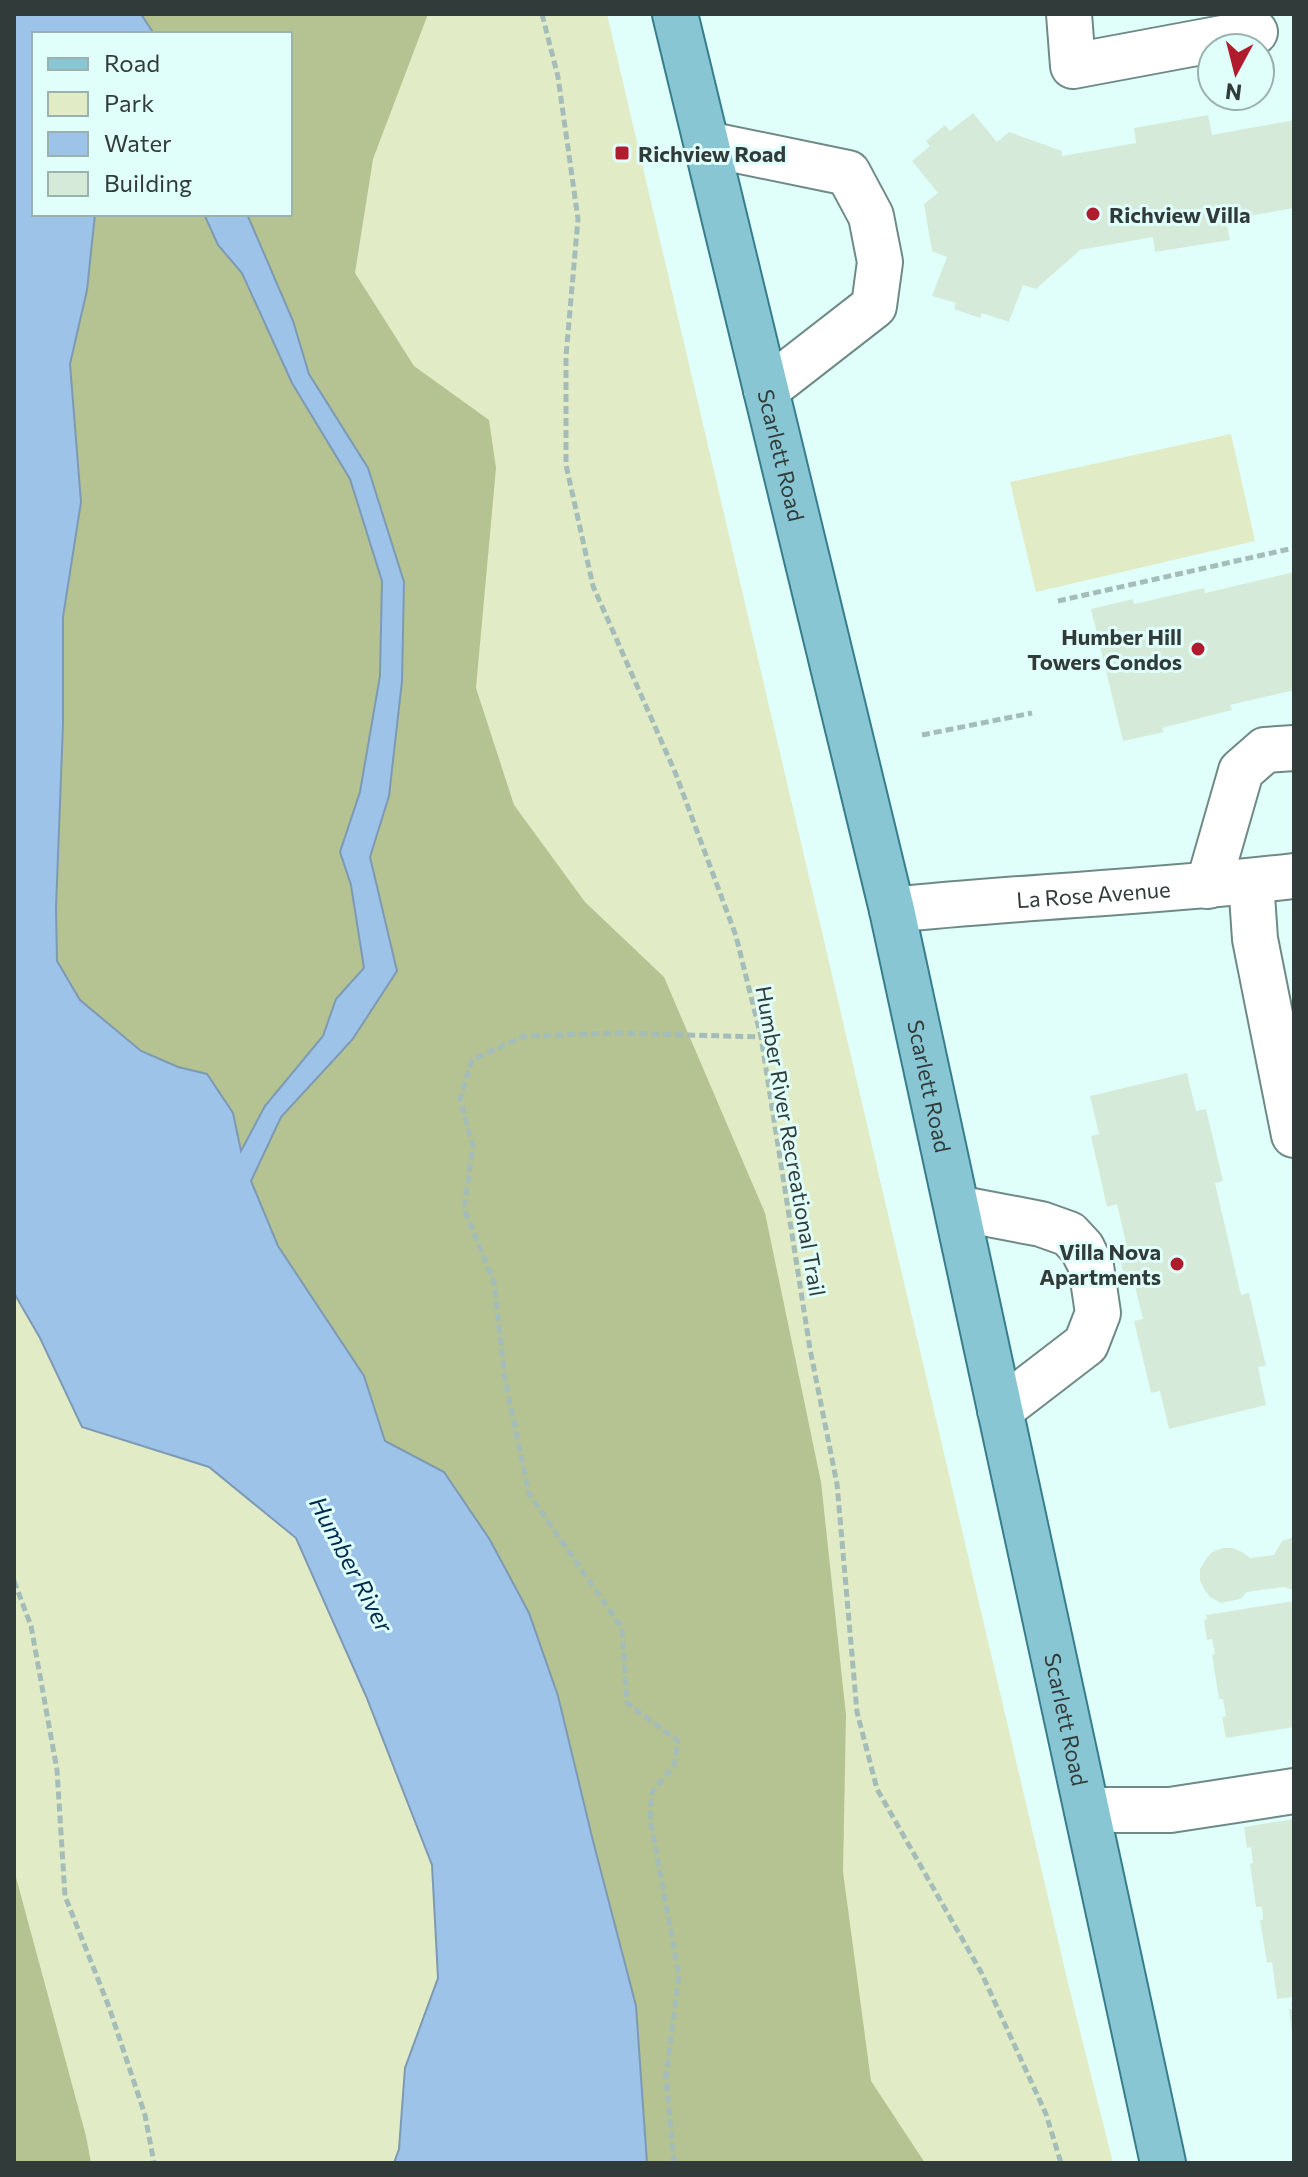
<svg xmlns="http://www.w3.org/2000/svg" width="1308" height="2177" font-family="Commissioner,sans-serif">
  <style>
    .green { fill: #e1ebc6; fill-rule: evenodd }
    .forest { fill: #b5c291 }
    .water { fill: #9dc3e8; stroke: #7d9ab4; stroke-width: 2 }
    .building { fill: #d5ead9 }
    .lines { fill: none; stroke-linecap: round; stroke-linejoin: round }
    .minor-casing { stroke: #6f8a86; stroke-width: 48 }
    .major-casing { stroke: #387d8c; stroke-width: 48 }
    .path { stroke: #a5bdb9; stroke-width: 5; stroke-dasharray: 8 4; stroke-linecap: butt }
    .minor { stroke: #fff; stroke-width: 44 }
    .major { stroke: #89c6d4; stroke-width: 44 }
    .poi-dot { fill: #af1c2d; stroke: #e1fffa; stroke-width: 3 }
    .labels { text-anchor: middle; dominant-baseline: central; stroke-width: 6; stroke-linejoin: round; paint-order: stroke }
    .poi-label { font-size: 22px; font-weight: bold; fill: #313c3a; stroke: #e1fffa; text-anchor: start }
    .street-label { font-size: 22px; fill: #313c3a; stroke: #e1fffa }
    .water-label { font-size: 24px; font-style: italic; fill: #012b4e; stroke: #e1fffa }
  </style>
  <rect width="100%" height="100%" fill="#e1fffa"/>
  <path class="green" d="M14,14H607L1069,1987L1113,2163H14ZM34,34H290V214H34Z
    M1231,434L1255,541L1036,592L1010,482Z"/>
  <path class="forest" d="M141,14H428L373,159L355,273L414,366L489,420L496,468L476,688L514,805L585,902L664,977L765,1213L821,1482L846,1715L843,1872L871,2081L925,2163H647L636,2006L593,1841L558,1696L444,1472L385,1441L364,1376L278,1246L251,1181L281,1117L352,1040L377,885L370,857L389,796L402,681L368,468L309,374L293,321L247,214H290V34H154Z
    M95,214L206,215L218,245L242,273L292,383L350,479L382,582L380,676L360,792L341,852L351,885L364,968L336,999L323,1036L265,1106L240,1152L233,1113L207,1074L178,1067L141,1051L80,1000L57,961L56,908L63,724V617L81,502L70,364L87,290Z
    M14,1870L86,2136L91,2163H14Z"/>
  <path class="water" d="M14,14H141L154,34H34V214H95L87,290L70,364L81,502L63,617V724L56,908L57,961L80,1000L141,1051L178,1067L207,1074L233,1113L241,1151L265,1106L323,1036L336,999L364,968L351,885L340,852L360,792L380,676L382,581L350,479L292,383L242,273L218,245L204,214H247L293,321L309,374L368,468L404,582L402,681L389,796L370,857L397,971L352,1040L281,1117L251,1181L278,1246L364,1376L385,1441L444,1472L490,1540L529,1613L558,1696L593,1841L636,2006L647,2163H394L399,2149L405,2068L438,1978L432,1865L366,1696L296,1538L209,1467L82,1427L40,1338L14,1293Z"/>
  <path class="building" d="M973,113L997,142L1009,132L1062,151V156L1136,143L1134,128L1208,115L1212,135L1294,120V208L1226,220L1230,240L1155,252L1153,237L1080,250L1036,289L1023,285L1009,322L982,313L980,318L954,309L956,303L932,296L947,257L932,251L924,204L938,193L912,161L930,146L926,141L945,125L950,131Z
    M1294,572V690L1230,705L1232,710L1162,728L1164,732L1123,741L1091,609L1133,599L1134,604L1204,588L1205,593Z
    M1187,1073L1196,1111L1206,1109L1223,1181L1215,1183L1241,1295L1249,1293L1266,1366L1258,1367L1266,1405L1169,1429L1160,1391L1151,1393L1134,1321L1143,1319L1134,1282L1126,1284L1117,1245L1126,1243L1117,1204L1107,1207L1091,1136L1099,1134L1090,1096Z
    M1294,1537V1590L1284,1587L1247,1592L1240,1599L1221,1603L1210,1597L1204,1589L1200,1580V1569L1206,1559L1212,1552L1223,1548H1233L1242,1552L1250,1558L1274,1555L1282,1541Z
    M1294,1601V1727L1226,1738L1222,1717L1226,1716L1223,1699H1219L1212,1655L1215,1654L1212,1639L1207,1640L1204,1620L1207,1619L1206,1615Z
    M1294,1819V1997L1277,1999L1272,1962L1267,1963L1260,1920H1263L1262,1907H1256L1250,1864L1253,1863L1251,1847L1247,1848L1244,1827Z
    M1291,2003H1294V2033H1292L1289,2009H1292Z"/>
  <g class="lines">
    <g class="minor-casing">
      <g id="minor">
        <path d="M1069,14L1073,66L1255,32"/>
        <path d="M707,144L848,173L871,216L880,262L874,306L766,390"/>
        <path d="M1251,881L1255,939L1294,1135"/>
        <path d="M1208,886L1241,771L1265,750L1294,748"/>
        <path id="s1" d="M892,910C1026,896 1161,892 1294,876"/>
        <path d="M957,1208L1041,1224L1069,1234L1082,1248L1091,1266L1098,1313L1086,1344L1000,1410"/>
        <path d="M1087,1810H1170L1294,1791"/>
      </g>
    </g>
    <g class="major-casing">
      <g id="major">
        <path id="s2" d="M675,14L892,910L1163,2163"/>
      </g>
    </g>
    <path class="path" d="M542,14L558,77L578,219L566,356V465L593,586L675,772L736,936L761,1037L810,1349L837,1484L857,1712L877,1789L981,1972L1046,2114L1061,2163
      M1058,601L1294,548
      M922,735L1032,713
      M14,1581L31,1626L57,1770L65,1896L109,2007L145,2115L154,2163
      M674,2163L666,2076L679,1975L650,1818L652,1792L674,1766L678,1741L627,1703L622,1628L529,1494L505,1379L494,1282L464,1209L473,1146L460,1099L472,1060L524,1036L618,1033L761,1037"/>
    <use href="#minor" class="minor"/>
    <use href="#major" class="major"/>
  </g>
  <g class="poi-dot">
    <rect x="614" y="145" width="16" height="16" rx="4"/>
    <circle cx="1093" cy="214" r="8"/>
    <circle cx="1198" cy="649" r="8"/>
    <circle cx="1177" cy="1264" r="8"/>
  </g>
  <g class="labels">
    <g class="poi-label">
      <text x="638" y="153">Richview Road</text>
      <text x="1109" y="214">Richview Villa</text>
      <text x="1182" y="636" text-anchor="end">Humber Hill<tspan x="1182" dy="25">Towers Condos</tspan></text>
      <text x="1161" y="1251" text-anchor="end">Villa Nova<tspan x="1161" dy="25">Apartments</tspan></text>
    </g>
    <g class="street-label">
      <text stroke="none"><textPath href="#s2" startOffset="454">Scarlett Road</textPath></text>
      <text stroke="none"><textPath href="#s1" startOffset="202">La Rose Avenue</textPath></text>
      <text stroke="none"><textPath href="#s2" startOffset="1102">Scarlett Road</textPath></text>
      <text transform="translate(791 1141) rotate(80)">Humber River Recreational Trail</text>
      <text stroke="none"><textPath href="#s2" startOffset="1750">Scarlett Road</textPath></text>
    </g>
    <g class="water-label">
      <text transform="translate(352 1564) rotate(62)">Humber River</text>
    </g>
  </g>
  <rect width="1308" height="2177" fill="none" stroke="#313c3a" stroke-width="32"/>
  <rect x="32" y="32" width="260" height="184" fill="#e1fffa" stroke="#9bb1ad" stroke-width="2"/>
  <rect x="48" y="58" width="40" height="12" fill="#89c6d4" stroke="#9bb1ad" stroke-width="2"/>
  <text x="104" y="72" font-size="24" fill="#313c3a">Road</text>
  <rect x="48" y="92" width="40" height="24" fill="#e1ebc6" stroke="#9bb1ad" stroke-width="2"/>
  <text x="104" y="112" font-size="24" fill="#313c3a">Park</text>
  <rect x="48" y="132" width="40" height="24" fill="#9dc3e8" stroke="#9bb1ad" stroke-width="2"/>
  <text x="104" y="152" font-size="24" fill="#313c3a">Water</text>
  <rect x="48" y="172" width="40" height="24" fill="#d5ead9" stroke="#9bb1ad" stroke-width="2"/>
  <text x="104" y="192" font-size="24" fill="#313c3a">Building</text>
  <g transform="translate(1236 72) rotate(187)"><circle r="38" fill="#e1fffa" stroke="#9bb1ad" stroke-width="2"/>
  <path d="M0-6L14 30L0 20L-14 30Z" fill="#af1c2d"/>
  <text y="-12" font-size="22" font-weight="bold" text-anchor="middle" fill="#313c3a">N</text>
  </g>
</svg>
